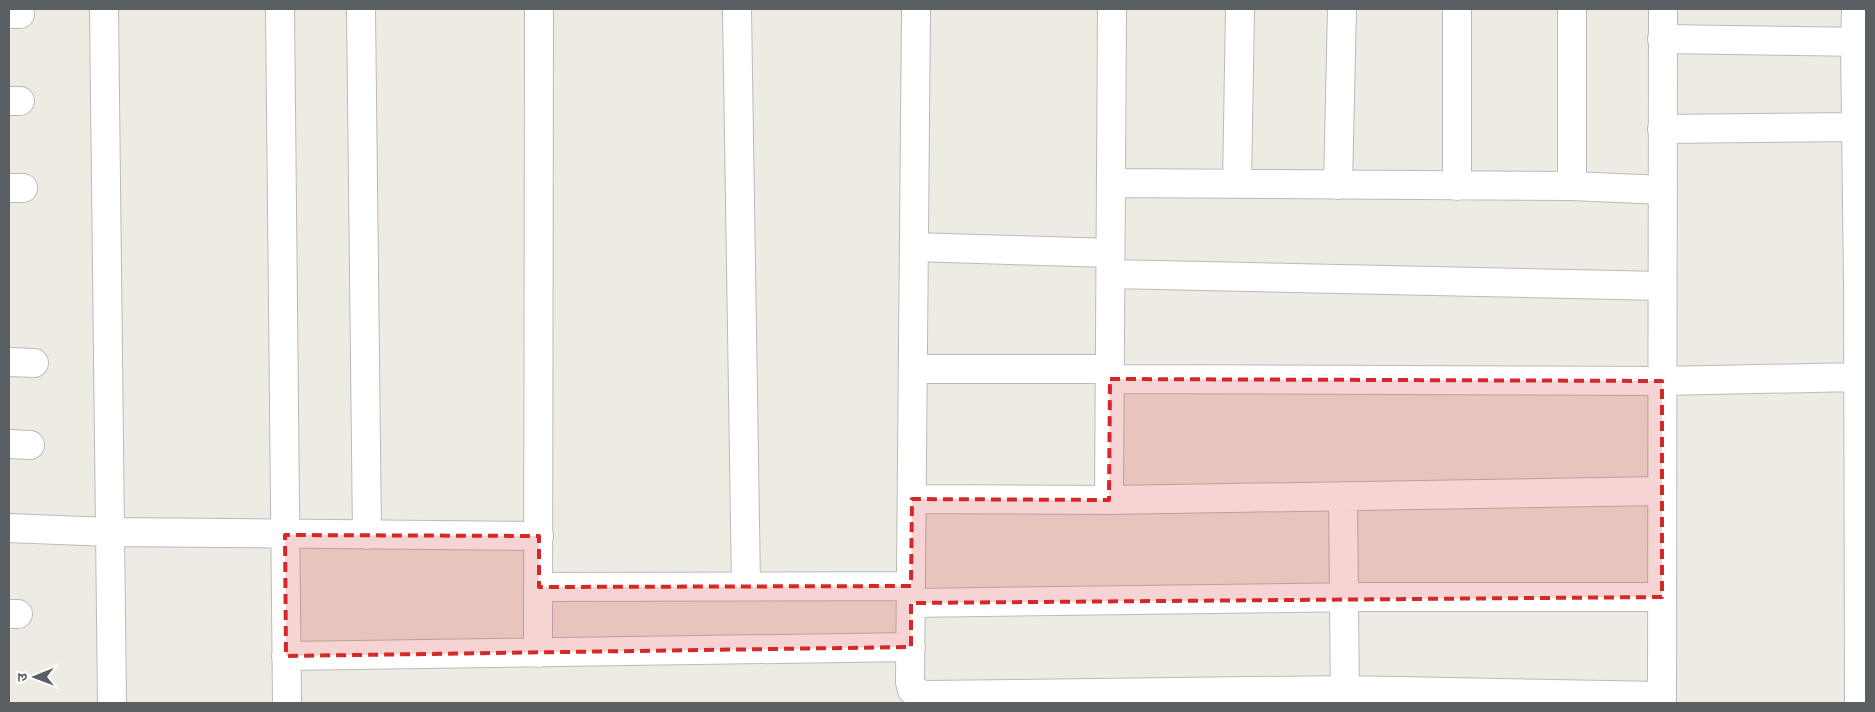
<svg xmlns="http://www.w3.org/2000/svg" width="1875" height="712" font-family="Montserrat,'Noto Sans Devanagari',sans-serif">
  <style>
    .lines { fill: none; stroke-linecap: round; stroke-linejoin: round }
    .street-casing { stroke: #b7bbc0; stroke-width: 30 }
    .street { stroke: #fff; stroke-width: 28 }
    .marked { fill: #d62828; fill-opacity: 0.2; stroke: #d62828; stroke-width: 4; stroke-dasharray: 10 6; stroke-linejoin: round }
  </style>
  <rect width="100%" height="100%" fill="#eeece2"/>
  <g class="lines">
    <g class="street-casing">
      <path id="street" d="M104,9L112,703
        M280,9L287,703
        M361,9L367,535
        M737,9L746,586
        M916,9L910,682L912,690L924,695L1344,690L1662,696
        M1856,9L1855,42L1858,283L1859,703
        M9,14H20
        M1662,39L1866,42
        M9,101H20
        M1662,129L1856,127
        M1111,183L1572,186L1663,190
        M1237,184L1240,9
        M1338,185L1342,9
        M1457,186V9
        M1572,186V9
        M9,188H23
        M914,247L1110,253
        M1111,274L1662,286
        M9,362L34,363
        M913,369H1110
        M1110,379L1662,381L1858,377
        M9,444L30,445
        M1343,496L1345,703
        M912,499L1109,500L1662,491
        M1109,500L1112,9
        M9,528L109,532L539,536
        M539,587L911,586
        M911,603L1367,597H1662
        M9,614H18
        M538,653L539,9
        M286,656L911,647
        M1662,703L1663,9"/>
    </g>
    <use href="#street" class="street"/>
  </g>
  <path class="marked" d="M1110,379L1662,381V597L911,603V647L286,656L285,535L539,536V587L911,586L912,499L1109,500Z"/>
  <rect width="1875" height="712" fill="none" stroke="#5a5f64" stroke-width="20"/>
  <g transform="translate(35 677) rotate(269)" stroke="#ffffff" stroke-width="4" paint-order="stroke">
  <path d="M0-4L9 19L0 12L-9 19Z" fill="#5a5f64"/>
  <text y="-8" font-size="14" font-weight="bold" text-anchor="middle" fill="#5a5f64">उ</text>
  </g>
</svg>
